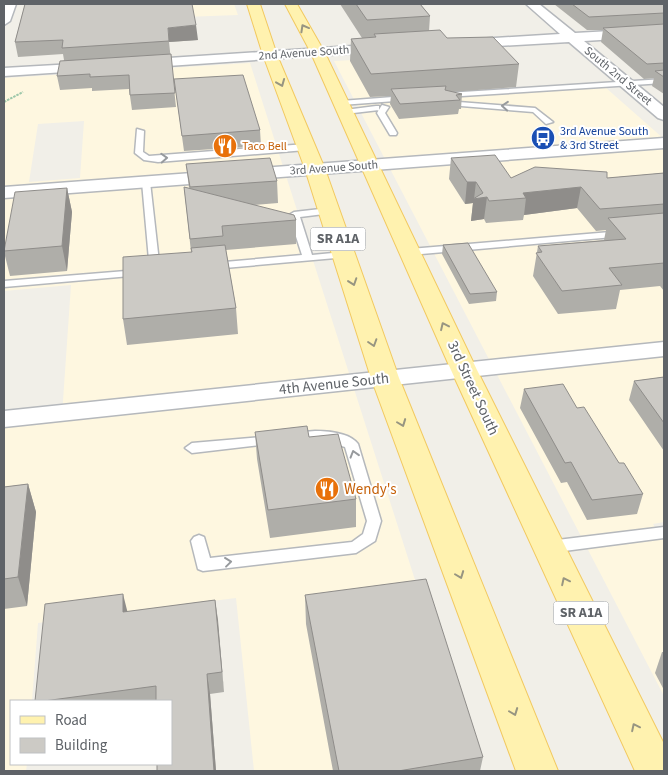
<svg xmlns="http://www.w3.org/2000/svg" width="668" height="775" font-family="'Source Sans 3',sans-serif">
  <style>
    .commercial { fill: #fef7e0; fill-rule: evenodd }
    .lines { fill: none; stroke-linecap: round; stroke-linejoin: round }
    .service-casing { stroke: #b5b8bc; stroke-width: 3 }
    .minor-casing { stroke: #b5b8bc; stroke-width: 3 }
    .primary-casing { stroke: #f2c960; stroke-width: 2 }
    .path { stroke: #9cc7a9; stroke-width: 2; stroke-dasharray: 2.5 1; stroke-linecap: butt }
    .service { fill: #fff; fill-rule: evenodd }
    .minor { fill: #fff; fill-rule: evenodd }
    .primary { fill: #fff2af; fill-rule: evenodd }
    .wall { fill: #afaea9 }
    .shaded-wall { fill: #8f8d8a }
    .building { fill: #cccac5; stroke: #8f8d8a }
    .oneway { stroke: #979581 }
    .oneway2 { stroke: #979a9d }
    .labels { text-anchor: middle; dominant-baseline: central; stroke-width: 4; stroke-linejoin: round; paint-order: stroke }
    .far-street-label { font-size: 12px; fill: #5f6368; stroke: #fff }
    .far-transit-label { font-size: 12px; fill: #164399; stroke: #fff; text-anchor: start }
    .far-food-label { font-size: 12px; fill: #c56008; stroke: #fff; text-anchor: start }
    .shield { fill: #fff; stroke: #8f9295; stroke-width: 1 }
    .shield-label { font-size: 14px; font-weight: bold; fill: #5f6368 }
    .street-label { font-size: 15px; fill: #5f6368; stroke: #fff }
    .food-label { font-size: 15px; fill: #c56008; stroke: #fff; text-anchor: start }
  </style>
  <rect width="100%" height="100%" fill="#f1efe8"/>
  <path class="commercial" d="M181,4H234L238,15L184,17Z
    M372,59L398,101L605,87L664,139V232L600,238L628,273L664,269V522L653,524L664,542V696L334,61Z
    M250,63L476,771H254L236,598L38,623L32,701H11V764H27L26,771H4V421L62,415L71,285L4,291V78ZM84,121L80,178L29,182L38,124Z"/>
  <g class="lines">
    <g class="service-casing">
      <path id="service" d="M664,79V83L446,97L442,95L446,93Z
        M406,96L410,98L409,100L341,105L337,103L341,101Z
        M446,101L535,108L553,122L546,124L533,112L449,105L445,103Z
        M382,105L389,107L385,113L397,133L396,135H390L377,113Z
        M376,106H379V110L345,114L341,112L345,110Z
        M137,129L144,131L143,152L149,156L306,144L310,147L306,150L158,162L144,160L135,153Z
        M146,179L150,182L160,271L155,274L150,271L142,182Z
        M329,208L334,211L332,213L300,217L312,255L343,252L348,255L347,257L213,269L208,266L213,263L302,255L289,215L294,212Z
        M622,231L625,232V236L410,255L405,252L410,249Z
        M138,270L142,271V275L4,287V281Z
        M315,431C328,431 350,433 358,444L381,521L375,541L356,553L203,571L198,569L191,541L194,537L199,535L204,537L210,558L352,542L363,534L367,521L345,447L322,440L292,441L285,437L292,433Z
        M272,436L279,440L277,443L192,453L185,448L192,443Z
        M664,527V538L549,553L544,551L541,547L544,543L549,541Z"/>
    </g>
    <g class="minor-casing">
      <path id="minor" d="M4,4H16L10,21L4,25Z
        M526,4H539L575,33L664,28V36L584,41L664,107V120L658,118L569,42L463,48L456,44L463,40L560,34Z
        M383,44L388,45L390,48L388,51L138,68L131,64L138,60Z
        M91,63L96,64L98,67L96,70L4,76V68Z
        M664,138V148L4,198V187Z
        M664,342V356L4,427V411Z"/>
    </g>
    <g class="primary-casing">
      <path id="primary" d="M247,4H260L277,55L325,169L399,378L558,771H516L371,378L305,169L263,55Z
        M285,4H297L325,53L477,370L664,744V771H635L451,370L311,53Z"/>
    </g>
    <path class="path" d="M4,102L23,92"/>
    <use href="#service" class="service"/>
    <use href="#minor" class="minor"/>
    <use href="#primary" class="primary"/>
  </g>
  <path class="wall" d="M25,4L198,40L169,42L176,107L132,110L129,89L92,91V88L60,90L57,76L64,60L63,54L18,57L15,42Z
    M340,4H420L430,16L429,31L447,38L519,64L516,87L451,92L462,94L461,109H459L458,114L399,119L390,104L391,96L370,97L350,61L351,39L362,38Z
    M554,4H664V94L652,86L654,78L644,79L601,42L603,30H587Z
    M174,79L260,130L261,146L184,151Z
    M451,158L511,178H607L664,173V291L660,286L620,290L616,309L558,314L533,276L538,246L604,240L606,230L596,231L577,208L524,215L523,220L486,223L484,219L471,221L473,203L465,204L449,179Z
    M186,164L277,181L278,203L254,205L296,220V244L226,250L236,308L238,334L127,345L123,319L191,252L184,187L189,188Z
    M67,188L72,212L67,271L10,276L4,252V249Z
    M443,245L497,292L496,301L469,304L442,254Z
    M664,377V451L629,400L634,381Z
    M524,389L577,408L643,494L637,514L587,520L567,482L561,483L520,408Z
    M255,432L309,437L356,499V527L270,538L257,459Z
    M28,484L36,512L27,606L4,609V487Z
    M305,595L483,757L480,771H333L306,624Z
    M215,600L224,692L210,694L216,771H157L171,701H35L127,612Z
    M662,652H664V690L655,673Z"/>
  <path class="shaded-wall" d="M196,25L198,40L169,42L168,28Z
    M467,182H476L474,199L487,197L484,219L471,221L473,203L465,204Z
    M581,187L577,208L524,215L526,198L523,193Z
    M67,188L72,212L67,271L62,246Z
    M28,484L36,512L27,606L18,577Z
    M123,594L128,614L123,612Z
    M215,600L218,620L224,692L222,672Z
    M207,674L210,694L216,771H214Z"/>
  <path class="building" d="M25,4H192L196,25L168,28L169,41L62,48L63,40L15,42Z
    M356,4H420L430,16L367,20Z
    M572,4H664V13L589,17Z
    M664,24V63L647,64L603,28Z
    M440,30L447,38L493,37L519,64L371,74L351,39L376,37L374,34Z
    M171,54L175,93L130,95L129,75L90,77V74L57,76L60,61Z
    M664,70V77L655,71Z
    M243,75L260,130L182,136L174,79Z
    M446,86L445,90L462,94L456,95L460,100L400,104L391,89Z
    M495,155L511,178L535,167L607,172V178L664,173V204L600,209L581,187L523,193L526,198L489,201L487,197L473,199L483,193L476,182H467L451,158Z
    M270,158L277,181L190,187L186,164Z
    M184,187L294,215L296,220L222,226L223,236L190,239Z
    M67,188L62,246L4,251L15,192Z
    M664,213V263L609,268L622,285L562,291L536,253L542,252L538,246L626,239L608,218Z
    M468,243L497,292L470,294L443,245Z
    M225,245L236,308L123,319V257L192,252L191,248Z
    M664,377V423L634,381Z
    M563,384L577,408L584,407L619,463H624L643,494L592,500L571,462L565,463L524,389Z
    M307,426L309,437L338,434L356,499L268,510L255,432Z
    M28,484L18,577L4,579V487Z
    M426,579L483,757L398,771H339L305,595Z
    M123,594V612L215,600L222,672L207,674L214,771H157V764H171V701H156V686L44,701H35L45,604Z"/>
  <defs><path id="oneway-chevron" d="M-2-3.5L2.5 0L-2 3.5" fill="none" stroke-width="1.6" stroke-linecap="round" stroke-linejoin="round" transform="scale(1.25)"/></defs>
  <g class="oneway">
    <use href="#oneway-chevron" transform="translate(304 28) rotate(-119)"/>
    <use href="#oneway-chevron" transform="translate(281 83) rotate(68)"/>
    <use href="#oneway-chevron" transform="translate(353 282) rotate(71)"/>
    <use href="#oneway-chevron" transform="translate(444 326) rotate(-115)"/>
    <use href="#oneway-chevron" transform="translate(373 343) rotate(72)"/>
    <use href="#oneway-chevron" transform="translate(402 423) rotate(69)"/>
    <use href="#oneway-chevron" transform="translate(460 575) rotate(69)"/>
    <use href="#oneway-chevron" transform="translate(565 581) rotate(-116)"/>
    <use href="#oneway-chevron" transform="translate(514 712) rotate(69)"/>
    <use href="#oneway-chevron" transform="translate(635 727) rotate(-116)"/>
  </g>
  <g class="oneway2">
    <use href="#oneway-chevron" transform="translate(505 106) rotate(-175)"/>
    <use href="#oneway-chevron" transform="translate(164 158) rotate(-3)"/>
    <use href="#oneway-chevron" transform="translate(354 454) rotate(-107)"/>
    <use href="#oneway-chevron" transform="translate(228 562) rotate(-7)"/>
  </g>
  <defs>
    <g id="bus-disc" transform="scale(1.25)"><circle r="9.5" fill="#1a4fb4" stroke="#fff"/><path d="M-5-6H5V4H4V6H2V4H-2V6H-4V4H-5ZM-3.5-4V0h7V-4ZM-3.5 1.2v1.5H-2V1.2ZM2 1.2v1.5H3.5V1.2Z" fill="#fff"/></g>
    <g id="restaurant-disc" transform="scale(1.25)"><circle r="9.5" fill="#e8710a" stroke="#fff"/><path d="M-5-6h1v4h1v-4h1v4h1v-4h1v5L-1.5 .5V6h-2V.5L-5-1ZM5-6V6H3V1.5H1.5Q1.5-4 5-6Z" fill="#fff"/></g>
  </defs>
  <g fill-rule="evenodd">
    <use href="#bus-disc" x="543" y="138"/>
    <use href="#restaurant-disc" x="225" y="146"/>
    <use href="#restaurant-disc" x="327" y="489"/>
  </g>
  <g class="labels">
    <g class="far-street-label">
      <text transform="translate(304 53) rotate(-4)">2nd Avenue South</text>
      <text transform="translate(618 76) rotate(40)">South 2nd Street</text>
      <text transform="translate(334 168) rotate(-4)">3rd Avenue South</text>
    </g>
    <g class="far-transit-label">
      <text x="560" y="131">3rd Avenue South<tspan x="560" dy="14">&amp; 3rd Street</tspan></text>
    </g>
    <g class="far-food-label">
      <text x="242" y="146">Taco Bell</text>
    </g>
    <g class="shield">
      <rect x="310.5" y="227.5" width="55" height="23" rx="4"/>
      <rect x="553.5" y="601.5" width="55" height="23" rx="4"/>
    </g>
    <g class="shield-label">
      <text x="338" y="239">SR A1A</text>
      <text x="581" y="613">SR A1A</text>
    </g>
    <g class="street-label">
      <text transform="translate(334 384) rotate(-6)">4th Avenue South</text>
      <text transform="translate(473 388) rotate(65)">3rd Street South</text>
    </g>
    <g class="food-label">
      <text x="344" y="489">Wendy's</text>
    </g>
  </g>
  <rect width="668" height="775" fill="none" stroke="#5f6368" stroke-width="10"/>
  <rect x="10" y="700" width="162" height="65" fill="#ffffff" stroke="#bfc1c3"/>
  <rect x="20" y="716" width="25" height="8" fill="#fff2af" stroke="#bfc1c3"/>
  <text x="55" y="725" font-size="15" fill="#5f6368">Road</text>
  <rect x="20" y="738" width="25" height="15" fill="#cccac5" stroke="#bfc1c3"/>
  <text x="55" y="750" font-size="15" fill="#5f6368">Building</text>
</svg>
